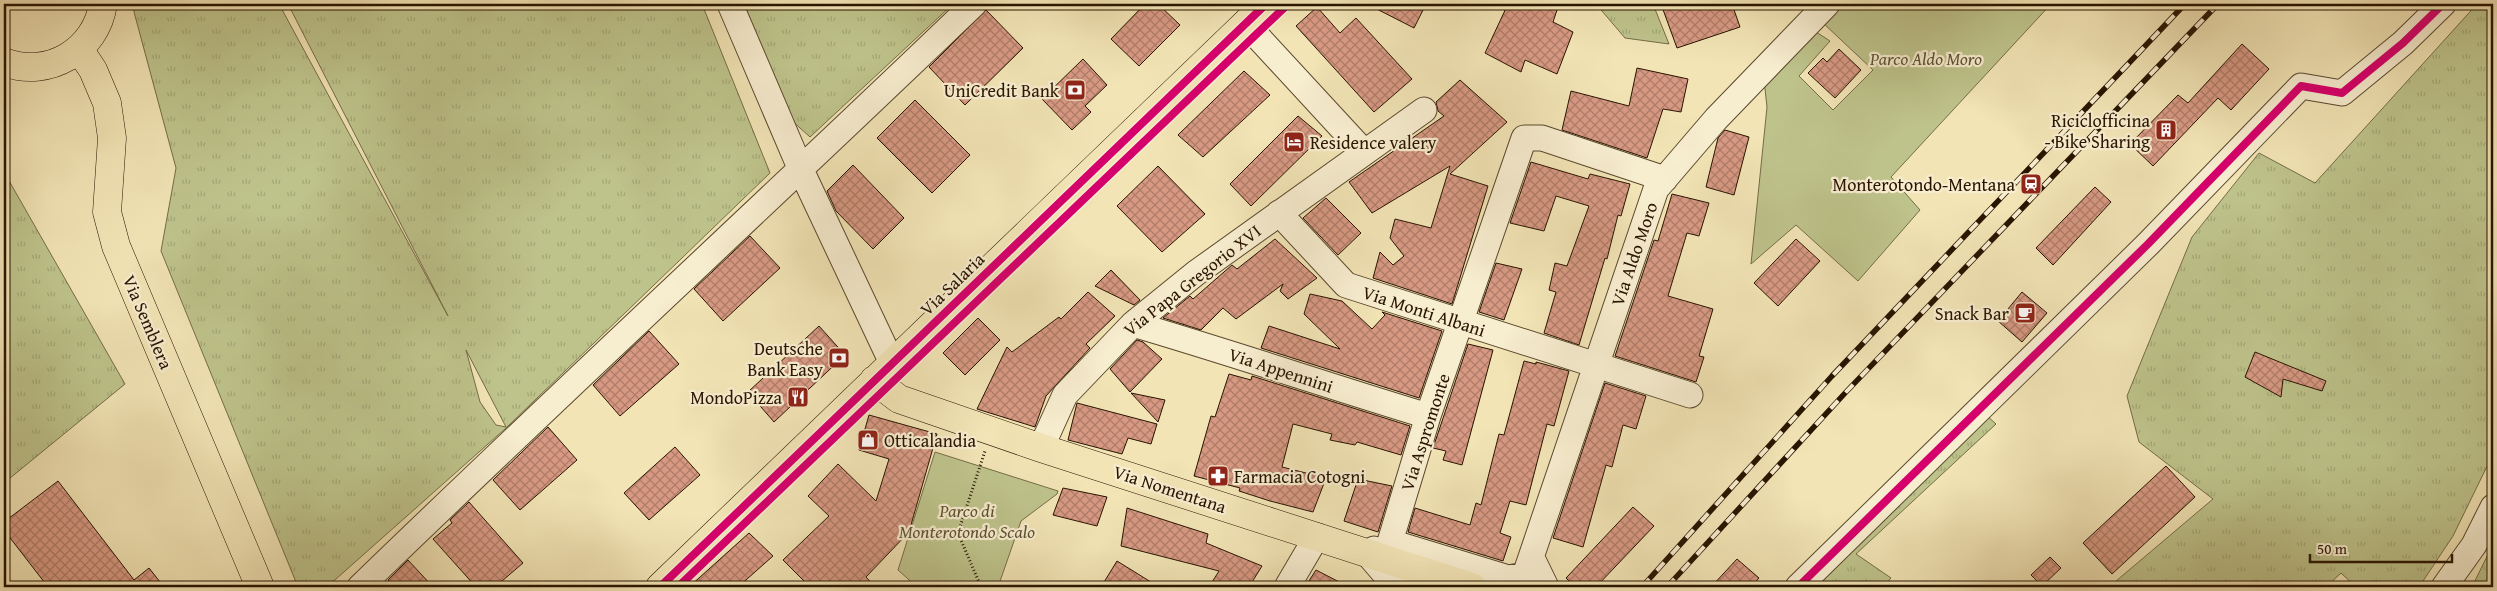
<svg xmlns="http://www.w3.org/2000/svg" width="2497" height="591" font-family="'Gentium Book Plus',serif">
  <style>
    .grass { fill: url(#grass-tufts); stroke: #746c46; fill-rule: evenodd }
    .forest { fill: url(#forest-crowns); stroke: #746c46 }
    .park { fill: #bec38b; stroke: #746c46 }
    .building { fill: url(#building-cross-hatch); stroke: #291401 }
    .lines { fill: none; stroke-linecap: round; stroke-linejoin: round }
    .minor-casing { stroke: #5b482e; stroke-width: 27 }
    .major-casing { stroke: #291401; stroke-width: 29 }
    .path { stroke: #291401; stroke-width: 3; stroke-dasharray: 1 2.5; stroke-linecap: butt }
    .minor { stroke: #f7edcf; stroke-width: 25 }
    .major { stroke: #f2e4b5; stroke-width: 28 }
    .rail-casing { stroke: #291401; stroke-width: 5.5 }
    .rail { stroke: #f7edcf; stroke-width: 4; stroke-dasharray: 11; stroke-linecap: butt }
    .cycleway-casing { stroke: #f7edcf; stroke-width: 11 }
    .cycleway { stroke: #d6006c; stroke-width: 8 }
    .labels { text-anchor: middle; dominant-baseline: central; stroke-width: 4.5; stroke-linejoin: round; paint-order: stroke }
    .park-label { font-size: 18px; font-style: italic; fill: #5d5131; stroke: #f7edcf }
    .poi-label { font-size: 18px; fill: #291401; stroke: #f7edcf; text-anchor: end }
    .street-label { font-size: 18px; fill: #291401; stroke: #f7edcf }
  </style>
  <defs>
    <pattern id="grass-tufts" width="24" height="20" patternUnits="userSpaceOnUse" patternTransform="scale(1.25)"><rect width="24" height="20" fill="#bec38b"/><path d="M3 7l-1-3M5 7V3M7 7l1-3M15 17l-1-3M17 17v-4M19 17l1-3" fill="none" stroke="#a3a776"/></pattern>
    <pattern id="forest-crowns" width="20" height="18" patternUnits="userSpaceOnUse" patternTransform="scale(1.25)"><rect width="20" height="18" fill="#bec38b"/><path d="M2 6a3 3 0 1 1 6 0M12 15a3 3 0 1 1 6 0" fill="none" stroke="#a3a776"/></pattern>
    <pattern id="building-cross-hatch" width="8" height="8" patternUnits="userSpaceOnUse" patternTransform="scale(1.25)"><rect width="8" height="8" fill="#d89983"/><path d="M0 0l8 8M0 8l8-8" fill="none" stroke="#af7c69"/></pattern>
  </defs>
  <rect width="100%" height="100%" fill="#f2e4b5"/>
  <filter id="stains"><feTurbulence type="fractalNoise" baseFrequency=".004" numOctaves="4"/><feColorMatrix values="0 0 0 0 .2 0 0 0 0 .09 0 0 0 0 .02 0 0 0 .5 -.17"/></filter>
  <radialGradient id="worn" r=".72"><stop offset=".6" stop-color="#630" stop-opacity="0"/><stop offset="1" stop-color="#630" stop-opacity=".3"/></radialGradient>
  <path class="grass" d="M134,4H279L448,316L288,4H702L770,173L506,428L327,587H298L161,251L176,168L134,12ZM466,350L506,427L496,425L480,402Z
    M738,4H953L810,137L790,119Z
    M1596,4H1629V6L1653,4L1669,44L1625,38Z
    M2477,4H2493V454L2453,536L2419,587H2356L2341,573L2326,587H2109L2213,499L2139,442L2127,396L2192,237L2259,153L2315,183Z
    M4,172L125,384L4,483Z
    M1985,414L1996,424L1856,554L1891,578L1883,587H1809Z"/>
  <path class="forest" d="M2493,544V587H2472Z"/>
  <path class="park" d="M1839,4H2051L1891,177L1920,210L1858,281L1796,225L1751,264L1767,107L1764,80L1810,28L1830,41L1799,76L1833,110L1873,70L1822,22Z
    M935,452L1058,491L1057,494L1021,521L998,587H917L898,570Z"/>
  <path class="building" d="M1145,4H1158L1180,25L1139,66L1111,39Z
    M1367,4H1426L1414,28Z
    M1508,4H1559L1553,22L1573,32L1557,74L1525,60L1521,72L1485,53Z
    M1661,4H1732L1740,27L1677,48Z
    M1317,7L1340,33L1356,18L1412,79L1374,112L1296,26Z
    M986,10L1023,48L965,105L929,67Z
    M2242,44L2269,69L2231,110L2218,98L2153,166L2130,144L2178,95L2188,103Z
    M1839,49L1861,70L1835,98L1808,73L1823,58L1827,62Z
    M1083,59L1107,85L1085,106L1091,112L1072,130L1042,99Z
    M1637,68L1688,79L1681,112L1663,109L1647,158L1562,130L1571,91L1629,106Z
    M1244,71L1270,95L1203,157L1178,135Z
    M1460,80L1507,122L1450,174L1488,186L1452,304L1373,278L1380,252L1393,265L1404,256L1390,238L1395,219L1431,228L1450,166L1372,213L1349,182L1444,116L1438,111L1436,102Z
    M915,100L970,155L932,193L877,138Z
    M1298,116L1322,136L1251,206L1230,184Z
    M1725,130L1749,137L1734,195L1706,187L1718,138Z
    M1531,162L1588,179L1590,174L1630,184L1621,216L1618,215L1607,259L1605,258L1579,345L1544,333L1556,292L1549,290L1555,263L1567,266L1589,206L1556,196L1544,231L1510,223Z
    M853,165L904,218L873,249L836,211L827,191Z
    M1158,166L1205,214L1162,252L1117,206Z
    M2095,187L2111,202L2053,265L2036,248Z
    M1672,194L1709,203L1699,236L1687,233L1668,296L1713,309L1699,356L1704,357L1696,382L1615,356L1654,240L1658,241Z
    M1326,198L1361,233L1338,255L1303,218Z
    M750,236L780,268L723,321L694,289Z
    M1275,239L1317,278L1288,299L1280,291L1283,284L1236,319L1223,308L1201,330L1163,318L1190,296L1193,299L1232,265L1237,269Z
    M1796,239L1820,261L1778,306L1754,283Z
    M1496,263L1522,269L1504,320L1479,312Z
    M1111,270L1140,300L1134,305L1095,286Z
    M1088,292L1115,316L1086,344L1090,348L1046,396L1035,427L977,409L1007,347L1012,352L1059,317L1061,319Z
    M2022,292L2047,313L2022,342L1998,321Z
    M1310,294L1342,301L1372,329L1385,315L1382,312L1442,331L1419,398L1261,348L1269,326L1340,349L1304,314Z
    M978,318L1000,340L965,375L943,353Z
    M819,326L845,355L774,422L748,392Z
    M649,331L679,364L620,416L593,385Z
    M1137,340L1143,342L1162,359L1130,392L1110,369Z
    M1468,344L1493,350L1462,465L1443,460L1446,451L1433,448Z
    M2255,352L2326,381L2322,391L2283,379L2281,397L2245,377Z
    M1524,361L1536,364V362L1569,371L1554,426L1547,424L1526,505L1510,501L1500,533L1511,537L1503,561L1408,532L1415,508L1470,525L1476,503L1481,505L1499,434L1504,435Z
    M1229,374L1251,380L1252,376L1410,426L1401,455L1357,442L1355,445L1330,440L1332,434L1293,424L1282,467L1326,478L1313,512L1270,501L1239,491L1240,488L1194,476L1211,416L1215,417Z
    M1605,383L1646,396L1636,429L1623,425L1612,467L1606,465L1583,547L1553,538Z
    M1131,393L1165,400L1158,422Z
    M1077,403L1157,424L1151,444L1128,438L1122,454L1068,440Z
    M869,415L937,434L909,532L866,577L875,587H810L783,560L829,516L808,496L838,464L876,501L889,459L859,450Z
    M548,427L577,460L520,510L493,480Z
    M675,447L700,475L649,520L624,493Z
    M2166,466L2195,497L2112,574L2083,543Z
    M1358,479L1392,486L1378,532L1344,521Z
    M58,481L134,580L149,568L164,587H48L4,530V522Z
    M1063,488L1107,497L1097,526L1053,515Z
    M469,502L523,563L495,587H476L433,539L452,523L450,520Z
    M1633,507L1654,526L1596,587H1575L1566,578Z
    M1127,508L1208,534L1206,543L1262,566L1249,587H1209L1219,571L1121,546Z
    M749,533L773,556L738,587H689Z
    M2050,557L2061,568L2042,586L2031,575Z
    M1737,559L1759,578L1751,587H1711Z
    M408,560L433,587H395L388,580Z
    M1117,561L1159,587H1101Z
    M1316,570L1349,587H1305Z"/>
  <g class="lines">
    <g class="minor-casing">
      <path id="minor" d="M730,4L801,170L892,363
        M1245,23L1364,152
        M1279,213L1346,285L1690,395
        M1133,324C1232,353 1329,386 1428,416
        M1041,448L1065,395L1133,324L1196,273L1424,110
        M1390,542L1508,578L1525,575L1656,189L1716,119L1827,4
        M1390,542L1428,416L1524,138H1542L1665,179
        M1374,549L1367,553L1391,581L1412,587
        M1532,558L1546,587
        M360,587C562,391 770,200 974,4
        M1287,587L1317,536
        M1798,587L2148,244L2301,86L2342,93L2403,43L2443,4
        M2444,587L2474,545L2493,507"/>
    </g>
    <g class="major-casing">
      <path id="major" d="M79,49L93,70L107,103L112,138L107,212L116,246L260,587
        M4,62C48,79 96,51 103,4
        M874,380L899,399L1041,448L1472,587
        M660,587L1266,4"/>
    </g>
    <path class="path" d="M981,587L958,533L985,451"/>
    <use href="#minor" class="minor"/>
    <use href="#major" class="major"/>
    <g class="rail-casing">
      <path id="rail" d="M1642,587L1832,376L2185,4
        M1667,587L1846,392L2218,4"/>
    </g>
    <use href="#rail" class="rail"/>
    <g class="cycleway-casing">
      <path id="cycleway" d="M660,587L1266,4
        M678,587L1288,4
        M1798,587L2148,244L2301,86L2342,93L2403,43L2443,4"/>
    </g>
    <use href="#cycleway" class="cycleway"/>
  </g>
  <defs>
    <g id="bank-square" transform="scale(1.125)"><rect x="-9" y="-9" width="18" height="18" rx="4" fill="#8f2418" stroke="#f7edcf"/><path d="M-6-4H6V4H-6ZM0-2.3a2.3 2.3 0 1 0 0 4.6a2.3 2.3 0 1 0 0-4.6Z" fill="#fff"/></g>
    <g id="building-square" transform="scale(1.125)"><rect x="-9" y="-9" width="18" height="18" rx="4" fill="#8f2418" stroke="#f7edcf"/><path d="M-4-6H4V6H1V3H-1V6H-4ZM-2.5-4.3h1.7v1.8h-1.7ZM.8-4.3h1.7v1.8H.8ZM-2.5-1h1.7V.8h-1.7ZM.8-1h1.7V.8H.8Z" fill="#fff"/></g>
    <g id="hotel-square" transform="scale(1.125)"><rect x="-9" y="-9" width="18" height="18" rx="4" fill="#8f2418" stroke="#f7edcf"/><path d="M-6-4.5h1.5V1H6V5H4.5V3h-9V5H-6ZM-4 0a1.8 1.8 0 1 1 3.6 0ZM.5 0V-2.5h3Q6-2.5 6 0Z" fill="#fff"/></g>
    <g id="station-square" transform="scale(1.125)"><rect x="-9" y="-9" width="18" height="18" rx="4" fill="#8f2418" stroke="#f7edcf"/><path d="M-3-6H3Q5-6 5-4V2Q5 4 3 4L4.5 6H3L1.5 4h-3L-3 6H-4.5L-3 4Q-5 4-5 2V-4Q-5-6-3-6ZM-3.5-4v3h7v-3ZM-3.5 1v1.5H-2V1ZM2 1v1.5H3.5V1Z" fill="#fff"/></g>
    <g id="cafe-square" transform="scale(1.125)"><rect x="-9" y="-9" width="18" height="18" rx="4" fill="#8f2418" stroke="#f7edcf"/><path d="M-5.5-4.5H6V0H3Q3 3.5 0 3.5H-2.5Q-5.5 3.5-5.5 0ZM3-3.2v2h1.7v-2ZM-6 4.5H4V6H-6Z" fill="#fff"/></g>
    <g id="restaurant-square" transform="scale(1.125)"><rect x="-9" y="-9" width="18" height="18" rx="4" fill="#8f2418" stroke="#f7edcf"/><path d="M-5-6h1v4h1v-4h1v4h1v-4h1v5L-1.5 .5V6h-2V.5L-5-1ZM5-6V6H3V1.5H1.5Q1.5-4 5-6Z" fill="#fff"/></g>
    <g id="shop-square" transform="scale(1.125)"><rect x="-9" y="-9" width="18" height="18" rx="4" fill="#8f2418" stroke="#f7edcf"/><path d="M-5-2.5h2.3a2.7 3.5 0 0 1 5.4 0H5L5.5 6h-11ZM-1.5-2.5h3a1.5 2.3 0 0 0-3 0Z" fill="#fff"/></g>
    <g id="pharmacy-square" transform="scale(1.125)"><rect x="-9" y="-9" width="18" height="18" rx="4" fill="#8f2418" stroke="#f7edcf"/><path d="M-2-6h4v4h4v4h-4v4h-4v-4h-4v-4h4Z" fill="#fff"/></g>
  </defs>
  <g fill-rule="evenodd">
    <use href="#bank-square" x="1075" y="90"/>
    <use href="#building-square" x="2166" y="130"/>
    <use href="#hotel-square" x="1294" y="142"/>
    <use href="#station-square" x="2031" y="184"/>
    <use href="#cafe-square" x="2025" y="313"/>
    <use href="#bank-square" x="839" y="358"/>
    <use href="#restaurant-square" x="798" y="397"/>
    <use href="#shop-square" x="868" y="440"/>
    <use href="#pharmacy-square" x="1218" y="476"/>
  </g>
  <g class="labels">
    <g class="park-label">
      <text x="1926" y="58">Parco Aldo Moro</text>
      <text x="967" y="510">Parco di<tspan x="967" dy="21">Monterotondo Scalo</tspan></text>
    </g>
    <g class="poi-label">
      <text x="1059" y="90">UniCredit Bank</text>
      <text x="2150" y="120">Riciclofficina<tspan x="2150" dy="21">- Bike Sharing</tspan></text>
      <text x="1310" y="142" text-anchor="start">Residence valery</text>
      <text x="2015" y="184">Monterotondo-Mentana</text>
      <text x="2009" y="313">Snack Bar</text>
      <text x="823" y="348">Deutsche<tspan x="823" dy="21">Bank Easy</tspan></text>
      <text x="782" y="397">MondoPizza</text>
      <text x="884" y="440" text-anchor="start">Otticalandia</text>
      <text x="1234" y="476" text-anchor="start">Farmacia Cotogni</text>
    </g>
    <g class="street-label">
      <text transform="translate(1634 254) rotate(-71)">Via Aldo Moro</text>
      <text transform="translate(1192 280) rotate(-38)">Via Papa Gregorio XVI</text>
      <text transform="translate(952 284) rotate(-44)">Via Salaria</text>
      <text transform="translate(1424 311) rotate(18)">Via Monti Albani</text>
      <text transform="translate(148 322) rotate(67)">Via Semblera</text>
      <text transform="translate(1281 370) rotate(18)">Via Appennini</text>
      <text transform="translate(1425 432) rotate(-72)">Via Aspromonte</text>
      <text transform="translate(1170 489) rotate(18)">Via Nomentana</text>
    </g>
  </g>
  <rect width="2497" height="591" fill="none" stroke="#f2e4b5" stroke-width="20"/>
  <rect x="5" y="5" width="2487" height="581" fill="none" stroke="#291401" stroke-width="2.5"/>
  <rect x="10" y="10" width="2477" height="571" fill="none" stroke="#291401"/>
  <path d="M2310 554v8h142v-8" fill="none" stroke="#291401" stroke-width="2.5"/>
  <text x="2317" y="554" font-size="15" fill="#291401" stroke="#f7edcf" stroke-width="4" paint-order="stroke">50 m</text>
  <rect width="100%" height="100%" filter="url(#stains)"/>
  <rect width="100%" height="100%" fill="url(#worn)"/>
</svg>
